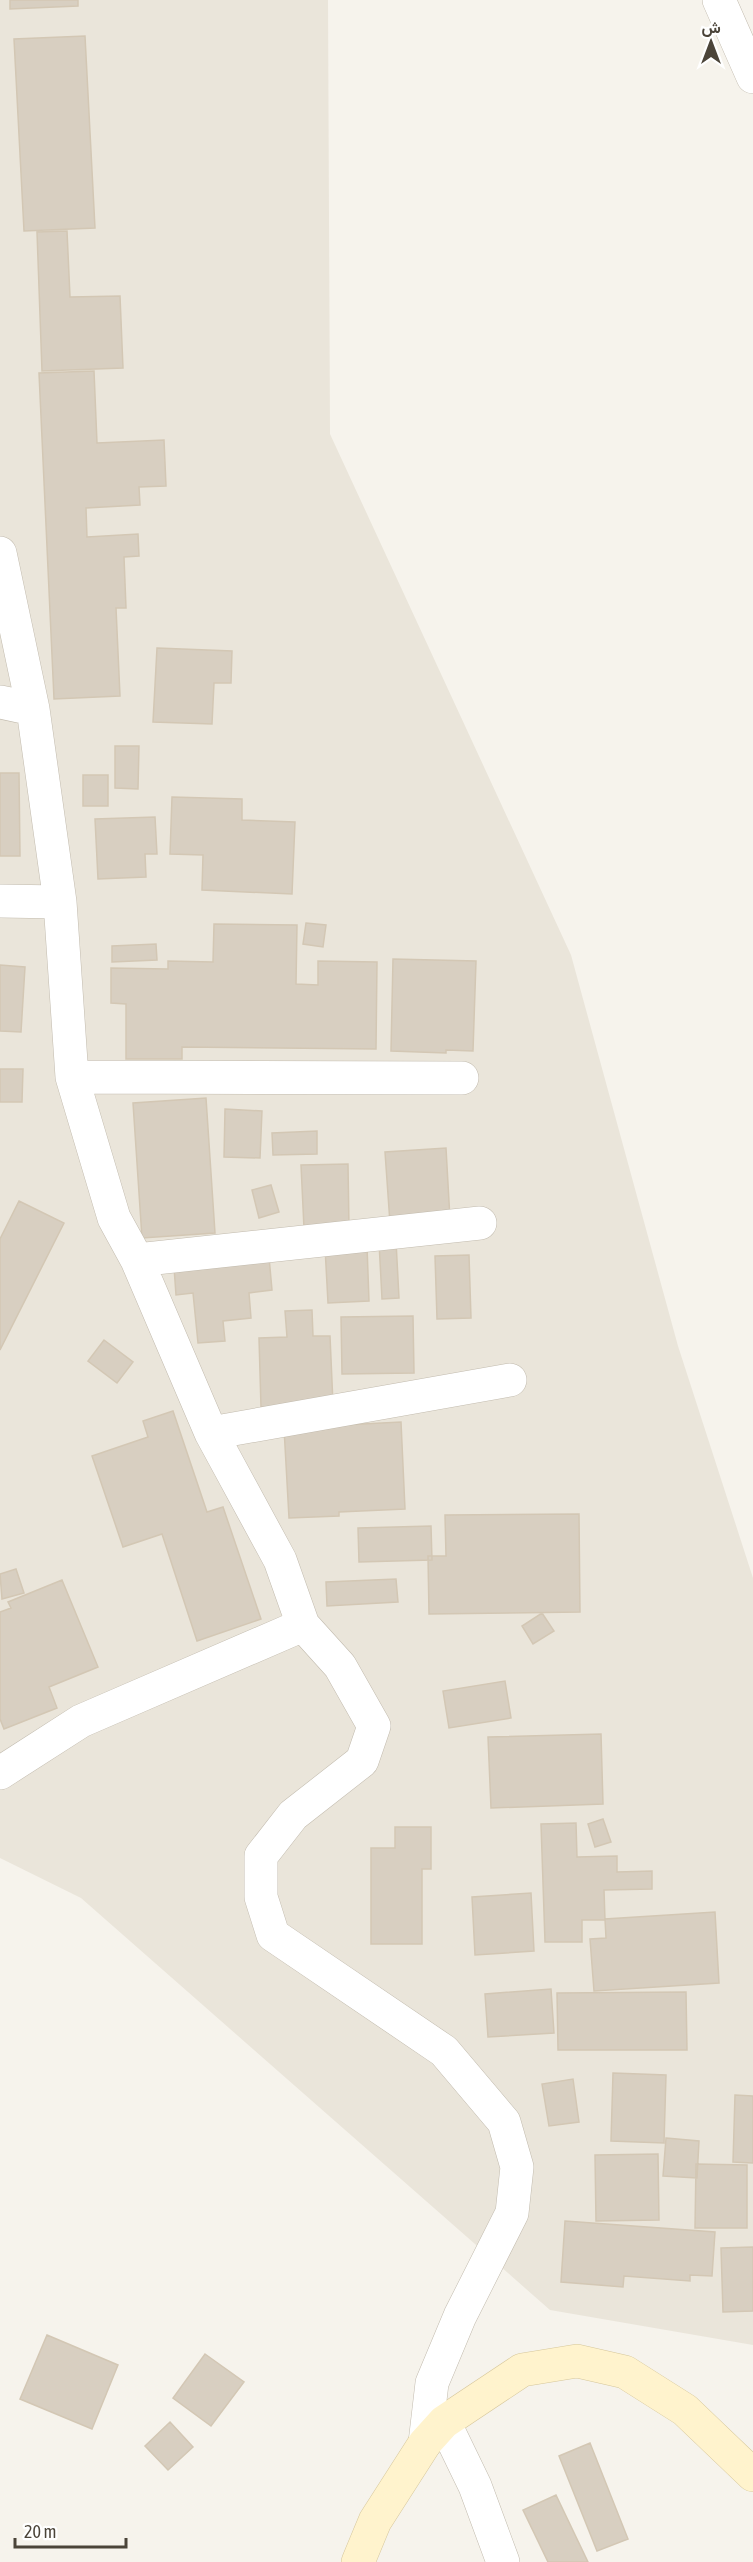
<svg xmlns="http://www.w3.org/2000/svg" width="753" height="2562" font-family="'Asap Condensed',Vazirmatn,sans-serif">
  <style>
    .residential { fill: #eae5da }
    .building { fill: #d8cfc1; stroke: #d3c7b4; stroke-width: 1.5 }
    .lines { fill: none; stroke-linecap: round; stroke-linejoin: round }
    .street-casing { stroke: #c2bbae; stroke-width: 34 }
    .secondary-casing { stroke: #d6c79b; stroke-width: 34 }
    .street { stroke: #fff; stroke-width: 33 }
    .secondary { stroke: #fff3cd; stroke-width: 33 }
  </style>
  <rect width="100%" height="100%" fill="#f6f3ec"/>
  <path class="residential" d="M0,0H328L330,434L571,955L678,1346L753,1578V2345L550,2310L81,1898L0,1858Z"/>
  <path class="building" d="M10,0H78V6L10,9Z
    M85,36L95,228L24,231L14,39Z
    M67,231L70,297L120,296L123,368L42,371L37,232Z
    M94,371L97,443L164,440L166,486L139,487L140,505L86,508L87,537L138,534L139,556L124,557L126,608H116L120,696L54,699L39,373Z
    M157,648L232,651L231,683H214L212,724L153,722Z
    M115,746H139L138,789L115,788Z
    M0,773H19L20,856H0Z
    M83,775H108V806H83Z
    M172,797L242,799V820L295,822L292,894L202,890L203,855L170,854Z
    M155,817L157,854H145L146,877L98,879L95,819Z
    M306,923L326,925L323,947L303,944Z
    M214,924L297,925L296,984L318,985V961L377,962L376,1049L182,1047V1059H126V1004L111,1003V968L168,969V961L213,962Z
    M156,944L157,960L112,962V946Z
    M393,959L476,961L473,1051L446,1050V1053L391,1051Z
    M0,965L25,967L21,1032L0,1031Z
    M0,1069H23L22,1102H0Z
    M206,1098L215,1233L142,1238L133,1103Z
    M225,1109L262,1111L260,1158L224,1157Z
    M317,1131V1154L273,1155L272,1133Z
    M446,1148L450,1219L390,1223L385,1152Z
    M348,1164L349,1228H304L301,1165Z
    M271,1185L279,1212L259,1218L252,1190Z
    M19,1201L64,1223L0,1350V1239Z
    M396,1241L399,1298L382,1299L379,1242Z
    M367,1246L369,1301L328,1303L325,1247Z
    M469,1255L471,1318L437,1319L435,1256Z
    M269,1257L272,1290L249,1293L251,1318L223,1321L225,1341L198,1343L193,1293L176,1295L174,1267Z
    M312,1310L313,1336H330L333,1404L261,1407L259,1338L287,1337L285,1311Z
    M413,1316L414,1373L342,1374L341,1317Z
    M104,1340L133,1362L117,1383L88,1361Z
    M173,1411L207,1512L223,1507L261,1619L197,1641L162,1534L123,1547L92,1456L148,1437L143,1421Z
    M401,1422L405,1509L339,1512V1516L289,1518L284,1428Z
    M579,1514L580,1612L429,1614L428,1556H446L445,1515Z
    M431,1526L432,1560L359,1562L358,1528Z
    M16,1569L24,1593L2,1599L0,1574Z
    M396,1579L398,1602L327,1606L326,1582Z
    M62,1580L98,1667L49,1687L57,1708L4,1729L0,1719V1612L11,1608L8,1602Z
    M542,1613L554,1631L533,1644L522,1626Z
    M505,1681L511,1718L449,1728L443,1691Z
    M601,1734L603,1804L491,1808L488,1737Z
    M603,1819L611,1842L595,1847L588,1824Z
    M576,1823L577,1857L617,1856V1872L652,1871V1889L604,1890L605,1920H582V1942H545L541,1824Z
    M395,1827H431V1869H422V1944H371V1848H395Z
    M531,1893L534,1951L475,1955L472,1897Z
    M715,1912L719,1983L594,1991L590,1939L606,1938L605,1919Z
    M551,1989L554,2033L488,2037L485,1994Z
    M686,1992L687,2050H558L557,1993Z
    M613,2073L666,2075L664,2143L611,2141Z
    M573,2079L579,2122L549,2126L542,2084Z
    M735,2095L753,2096V2163L733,2162Z
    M666,2138L699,2141L697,2178L663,2176Z
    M658,2154L659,2220L596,2221L595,2155Z
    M696,2164L747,2165V2228H695Z
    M565,2221L715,2232L712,2276L690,2275V2281L624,2276L623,2287L561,2282Z
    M753,2247V2311L723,2312L721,2248Z
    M47,2335L118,2365L92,2429L20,2399Z
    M205,2354L244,2382L211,2426L173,2398Z
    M170,2422L193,2447L168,2470L145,2446Z
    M590,2443L628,2539L597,2551L559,2456Z
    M556,2495L588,2562H548L523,2510Z"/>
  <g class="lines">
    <g class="street-casing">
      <path id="street" d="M719,0L753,77
        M0,553L33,709L60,902L72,1077L114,1218L137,1260L211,1433L280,1560L303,1625L340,1666L374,1726L362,1761L293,1815L261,1856V1897L273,1935L444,2051L504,2122L517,2167L512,2213L460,2316L432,2383L425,2443
        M0,702L33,709
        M0,901L60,902
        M72,1077L462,1078
        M137,1260L480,1223
        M211,1433L510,1380
        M0,1773L81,1721L303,1625
        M444,2422L475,2486L503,2562"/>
    </g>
    <g class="secondary-casing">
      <path id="secondary" d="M358,2562L375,2521L425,2443L444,2422L522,2370L577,2361L625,2372L685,2410L753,2475"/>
    </g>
    <use href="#street" class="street"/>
    <use href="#secondary" class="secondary"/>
  </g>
  <g transform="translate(711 42)" stroke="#ffffff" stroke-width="4.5" paint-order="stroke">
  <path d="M0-4.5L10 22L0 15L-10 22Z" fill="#4b4439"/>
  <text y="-9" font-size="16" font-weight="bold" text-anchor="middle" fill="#4b4439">ش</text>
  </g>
  <path d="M15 2538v9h111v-9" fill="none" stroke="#4b4439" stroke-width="3"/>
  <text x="24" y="2538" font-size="18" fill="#4b4439" stroke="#ffffff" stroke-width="4.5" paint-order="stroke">20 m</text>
</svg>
